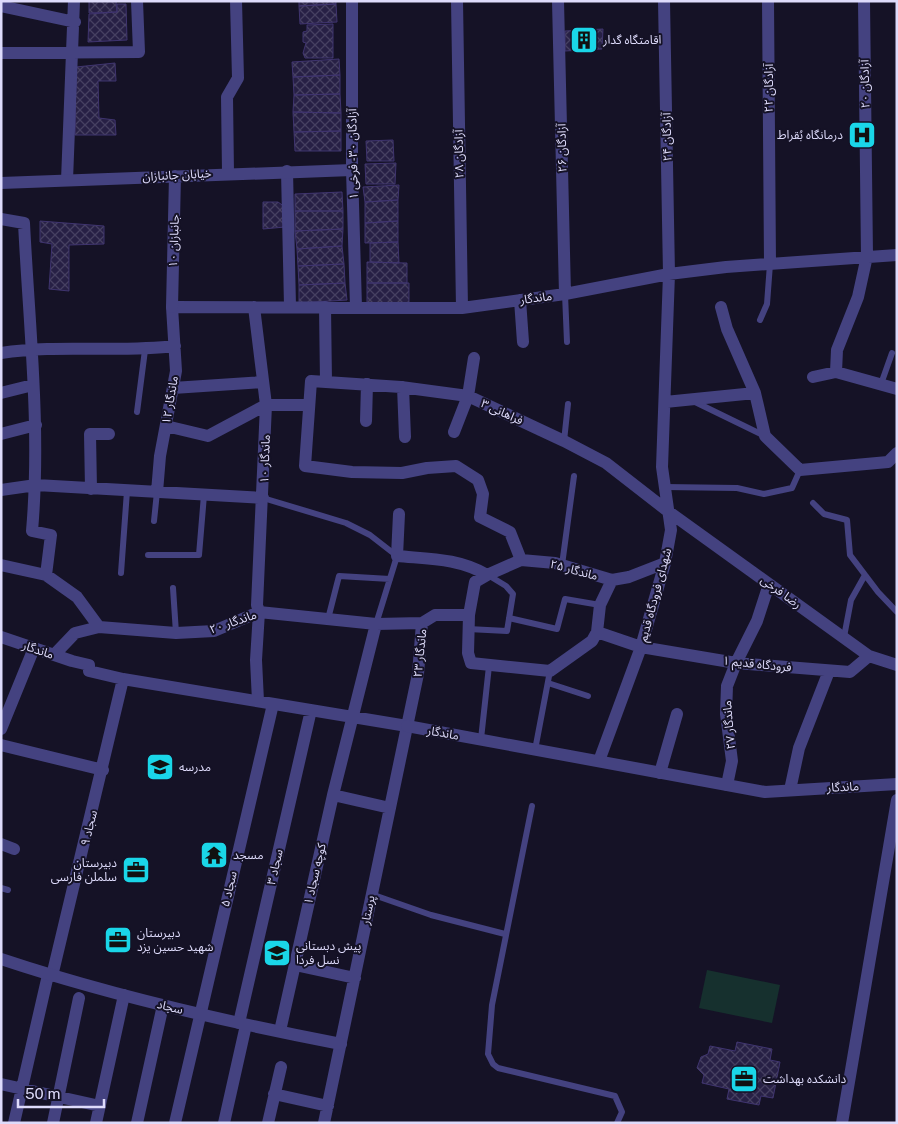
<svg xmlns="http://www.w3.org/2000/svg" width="898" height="1124" font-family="'Public Sans','Noto Sans Arabic',sans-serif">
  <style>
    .garden { fill: #16302e }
    .building { fill: url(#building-cross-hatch); stroke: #3f346f }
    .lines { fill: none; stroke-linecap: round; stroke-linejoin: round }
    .service { stroke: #444280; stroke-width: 6 }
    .minor { stroke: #444280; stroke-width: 12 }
    .tertiary { stroke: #444280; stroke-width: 12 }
    .labels { text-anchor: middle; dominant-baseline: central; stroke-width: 4; stroke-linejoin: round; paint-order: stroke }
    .poi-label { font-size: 12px; fill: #dedbfb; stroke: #151226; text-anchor: start }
    .street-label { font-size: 12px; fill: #dedbfb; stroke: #151226 }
  </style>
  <defs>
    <pattern id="building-cross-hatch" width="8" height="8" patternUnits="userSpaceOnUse" patternTransform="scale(1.25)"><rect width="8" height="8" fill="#272045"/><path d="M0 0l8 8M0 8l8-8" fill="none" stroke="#464061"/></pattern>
  </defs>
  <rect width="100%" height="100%" fill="#151226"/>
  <path class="garden" d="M707,970L780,985L772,1023L699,1008Z"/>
  <path class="building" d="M89,1H116L117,12L89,13Z
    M299,1H336V4L299,6Z
    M117,4H126L127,40L88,42L89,14L117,12Z
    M336,4L337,22L300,24L299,6Z
    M333,24V58H305L303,53L306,43L303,42V32L307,31V25Z
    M603,29L602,49L565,51V31Z
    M339,59L340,75L293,77L292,62Z
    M115,63L116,81H98L99,118L115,120L116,135H75L76,67Z
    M340,75V94L294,95L293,77Z
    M340,94L341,113L293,112L294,95Z
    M293,112L341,113V131L294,132Z
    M341,131V151H295L294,132Z
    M393,140L394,161H367L366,141Z
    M396,163L395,184H366L365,164Z
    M399,185L398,200L365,202L363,187Z
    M342,192L343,211H295V194Z
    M398,200V221L365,223V202Z
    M263,202H278L285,207V227L263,229Z
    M295,211H343V229L295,231Z
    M40,221L104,226V244L69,245V291L49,289L52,244L40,242Z
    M398,221V242L365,243V223Z
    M343,229L342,246L297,249L295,231Z
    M398,242L399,263L370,262V243Z
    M342,246L344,264L298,266L297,249Z
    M367,262L407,263V283H367Z
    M344,264L345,283L299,285L298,266Z
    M345,283L347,300L299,303V285Z
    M367,283H409V304H367Z
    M737,1042L772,1049L770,1060L780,1062L773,1098L761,1096L759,1105L727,1099L729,1089L702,1083L704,1075L697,1068L701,1057L708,1054L710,1046L735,1051Z"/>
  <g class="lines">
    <path class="service" d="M565,294L567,342
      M760,320L767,304L770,264
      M881,384L892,353
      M693,401L765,436
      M137,412L145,350
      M564,441L568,404
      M665,487L737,488L764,494L792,488L800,470
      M263,498L346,523L370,535L397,556L376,624
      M813,503L824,514L847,520L850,555L878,592L897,612
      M154,521L157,492
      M148,555H199L204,495
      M562,565L574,476
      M121,573L127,491
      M173,588L176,633
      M509,618L557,629L565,599L600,605
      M328,619L339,576L390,579
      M468,629L507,631L513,594L506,586L488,575
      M844,637L851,600L865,575
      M548,683L588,696
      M481,739L489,666
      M535,750L550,671
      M532,806L492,1005L488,1054L493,1064L498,1068L615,1096L622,1112L617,1123
      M1,888L8,890
      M371,894L431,915L505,934"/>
    <path class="minor" d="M352,1V170L356,307
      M457,1L462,308
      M558,1L565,294
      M768,1L770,264
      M864,1L867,256L858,297L837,350L836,372L897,389
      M1,6L75,22
      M1,53L139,52L137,1
      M287,171L290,306
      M228,173L227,97L238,78L236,1
      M67,180L74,1
      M1,219L24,223C29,325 41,428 32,531L51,535L46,575
      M520,300L523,342
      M254,307L266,405L257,605L259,612L256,660L258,701
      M325,307L326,382
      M721,307L727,329L755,393L765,436L800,470L888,462L897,453
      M1,353C59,344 117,353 175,346
      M813,377L836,372
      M403,387L405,437
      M173,388L263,382
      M1,393L33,385
      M665,402L755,393
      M366,421L367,384
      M166,426L208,436L266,405H308
      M454,432L468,396L474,358
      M1,434L36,425
      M91,489L90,434H109
      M1,490L36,485L263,498
      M157,492L160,456L176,371L172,307L462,308L565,294L669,274L726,267L897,255
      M399,514L397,556C428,559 459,558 487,575
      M1,565L46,575L77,597L99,627
      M612,580L629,577L665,563
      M469,615L468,653L471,663L550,671L592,641L597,632L600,605L612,580L555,563L521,560
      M597,632L641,647L736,663L850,672L869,656
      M1,637L72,661L89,665V671L123,679L407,726
      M54,655L75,633L99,627L176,633L214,631L259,612L376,624L422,623
      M1,729L34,648
      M1,745L103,770
      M599,761L641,647L665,563L671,530L662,467L669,274L664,1
      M660,773L677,714
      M727,785L732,761L726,714L727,686L736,663L757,621L769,584
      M790,790L799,748L829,671
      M333,795L390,808
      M1,844L14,849
      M295,965L355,978
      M52,976L123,679
      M239,1023L311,710
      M280,1031L333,795L376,624
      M1,1084L100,1106
      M274,1094L328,1106
      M14,1123L48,975
      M53,1123L79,998
      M96,1123L124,995
      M137,1123L163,1005
      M175,1123L273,704
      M224,1123L246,1025
      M268,1123L281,1067
      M324,1123L418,674L422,623L435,615H469L475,582L487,575L521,560L510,532L480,517L483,494L478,480L456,466L427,468L402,473L352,472L305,466L311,381L401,387L468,396L564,441L606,463L669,512L869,656L897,665"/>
    <path class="tertiary" d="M1,183L352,170
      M172,307L175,176
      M407,726L765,792L897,784
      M1,959C112,996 227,1022 341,1044
      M842,1123L897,800"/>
  </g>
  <defs>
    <g id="building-square" transform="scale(1.4375)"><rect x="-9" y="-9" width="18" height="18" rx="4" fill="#1ad6e8" stroke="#151226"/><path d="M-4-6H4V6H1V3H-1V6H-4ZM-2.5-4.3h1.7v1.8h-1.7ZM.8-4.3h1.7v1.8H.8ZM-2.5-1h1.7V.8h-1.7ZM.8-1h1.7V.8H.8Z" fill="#111"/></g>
    <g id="hospital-square" transform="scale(1.4375)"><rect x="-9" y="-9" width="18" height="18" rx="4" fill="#1ad6e8" stroke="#151226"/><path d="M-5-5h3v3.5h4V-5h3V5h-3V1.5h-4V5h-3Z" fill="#111"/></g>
    <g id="school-square" transform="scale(1.4375)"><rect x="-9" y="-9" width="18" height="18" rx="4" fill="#1ad6e8" stroke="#151226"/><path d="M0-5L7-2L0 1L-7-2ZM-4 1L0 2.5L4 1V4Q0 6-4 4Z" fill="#111"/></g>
    <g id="temple-square" transform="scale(1.4375)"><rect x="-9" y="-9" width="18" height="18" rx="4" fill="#1ad6e8" stroke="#151226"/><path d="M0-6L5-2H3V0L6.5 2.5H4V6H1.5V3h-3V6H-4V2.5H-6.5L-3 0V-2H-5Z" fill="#111"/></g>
    <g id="office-square" transform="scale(1.4375)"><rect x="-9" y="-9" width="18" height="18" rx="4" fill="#1ad6e8" stroke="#151226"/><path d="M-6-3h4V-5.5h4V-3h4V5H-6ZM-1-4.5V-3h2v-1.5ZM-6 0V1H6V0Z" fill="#111"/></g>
  </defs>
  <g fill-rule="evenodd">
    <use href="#building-square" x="584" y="40"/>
    <use href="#hospital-square" x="862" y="135"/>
    <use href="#school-square" x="160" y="767"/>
    <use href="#temple-square" x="214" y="855"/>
    <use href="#office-square" x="136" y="870"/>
    <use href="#office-square" x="118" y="940"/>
    <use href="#school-square" x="277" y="953"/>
    <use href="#office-square" x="744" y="1079"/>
  </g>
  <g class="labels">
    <g class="poi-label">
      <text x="603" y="40">اقامتگاه گدار</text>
      <text x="843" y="135" text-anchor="end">درمانگاه بُقراط</text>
      <text x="179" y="767">مدرسه</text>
      <text x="233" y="855">مسجد</text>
      <text x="117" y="863" text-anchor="end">دبیرستان<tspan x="117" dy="14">سلملن فارسی</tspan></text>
      <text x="137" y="933">دبیرستان<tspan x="137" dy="14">شهید حسین یزد</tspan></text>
      <text x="296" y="946">پیش دبستانی<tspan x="296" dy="14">نسل فردا</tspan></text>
      <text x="763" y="1079">دانشکده بهداشت</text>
    </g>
    <g class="street-label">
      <text transform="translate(865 84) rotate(-91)">آزادگان ۲۰</text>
      <text transform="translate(769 88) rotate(-90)">آزادگان ۲۲</text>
      <text transform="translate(667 137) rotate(-91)">آزادگان ۲۴</text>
      <text transform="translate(562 148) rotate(-91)">آزادگان ۲۶</text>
      <text transform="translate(353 154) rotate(-91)">آزادگان ۳۰ - فرخی ۱</text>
      <text transform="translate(459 154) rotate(-91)">آزادگان ۲۸</text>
      <text transform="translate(177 175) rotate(-3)">خیابان جانبازان</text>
      <text transform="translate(174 241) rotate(-88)">جانبازان ۱۰</text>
      <text transform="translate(536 298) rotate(-7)">ماندگار</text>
      <text transform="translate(170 400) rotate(-80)">ماندگار ۱۲</text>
      <text transform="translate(502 412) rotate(25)">فراهانی ۳</text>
      <text transform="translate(265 459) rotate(-88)">ماندگار ۱۰</text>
      <text transform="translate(574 570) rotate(15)">ماندگار ۲۵</text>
      <text transform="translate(781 592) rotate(36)">رضا فرخی</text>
      <text transform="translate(655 595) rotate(-75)">شهدای فرودگاه قدیم</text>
      <text transform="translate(233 622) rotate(-19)">ماندگار ۲۰</text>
      <text transform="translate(38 650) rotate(19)">ماندگار</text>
      <text transform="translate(420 653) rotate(-84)">ماندگار ۲۳</text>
      <text transform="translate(757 664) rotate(6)">فرودگاه قدیم ۱</text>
      <text transform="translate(729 725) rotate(-95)">ماندگار ۲۷</text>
      <text transform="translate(443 733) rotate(10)">ماندگار</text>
      <text transform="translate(843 787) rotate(-3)">ماندگار</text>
      <text transform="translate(89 828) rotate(-76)">سجاد ۹</text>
      <text transform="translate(275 867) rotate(-77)">سجاد ۳</text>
      <text transform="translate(315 874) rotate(-77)">کوچه سجاد ۱</text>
      <text transform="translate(229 889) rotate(-77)">سجاد ۵</text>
      <text transform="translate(368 910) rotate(-79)">پرستار</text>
      <text transform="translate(170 1007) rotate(14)">سجاد</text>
    </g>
  </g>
  <rect width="898" height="1124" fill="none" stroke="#dedbfb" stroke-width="5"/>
  <path d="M18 1099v8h86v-8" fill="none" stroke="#dedbfb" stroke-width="2.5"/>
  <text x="25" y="1099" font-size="15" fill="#dedbfb" stroke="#151226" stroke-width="4" paint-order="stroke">50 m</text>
</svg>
